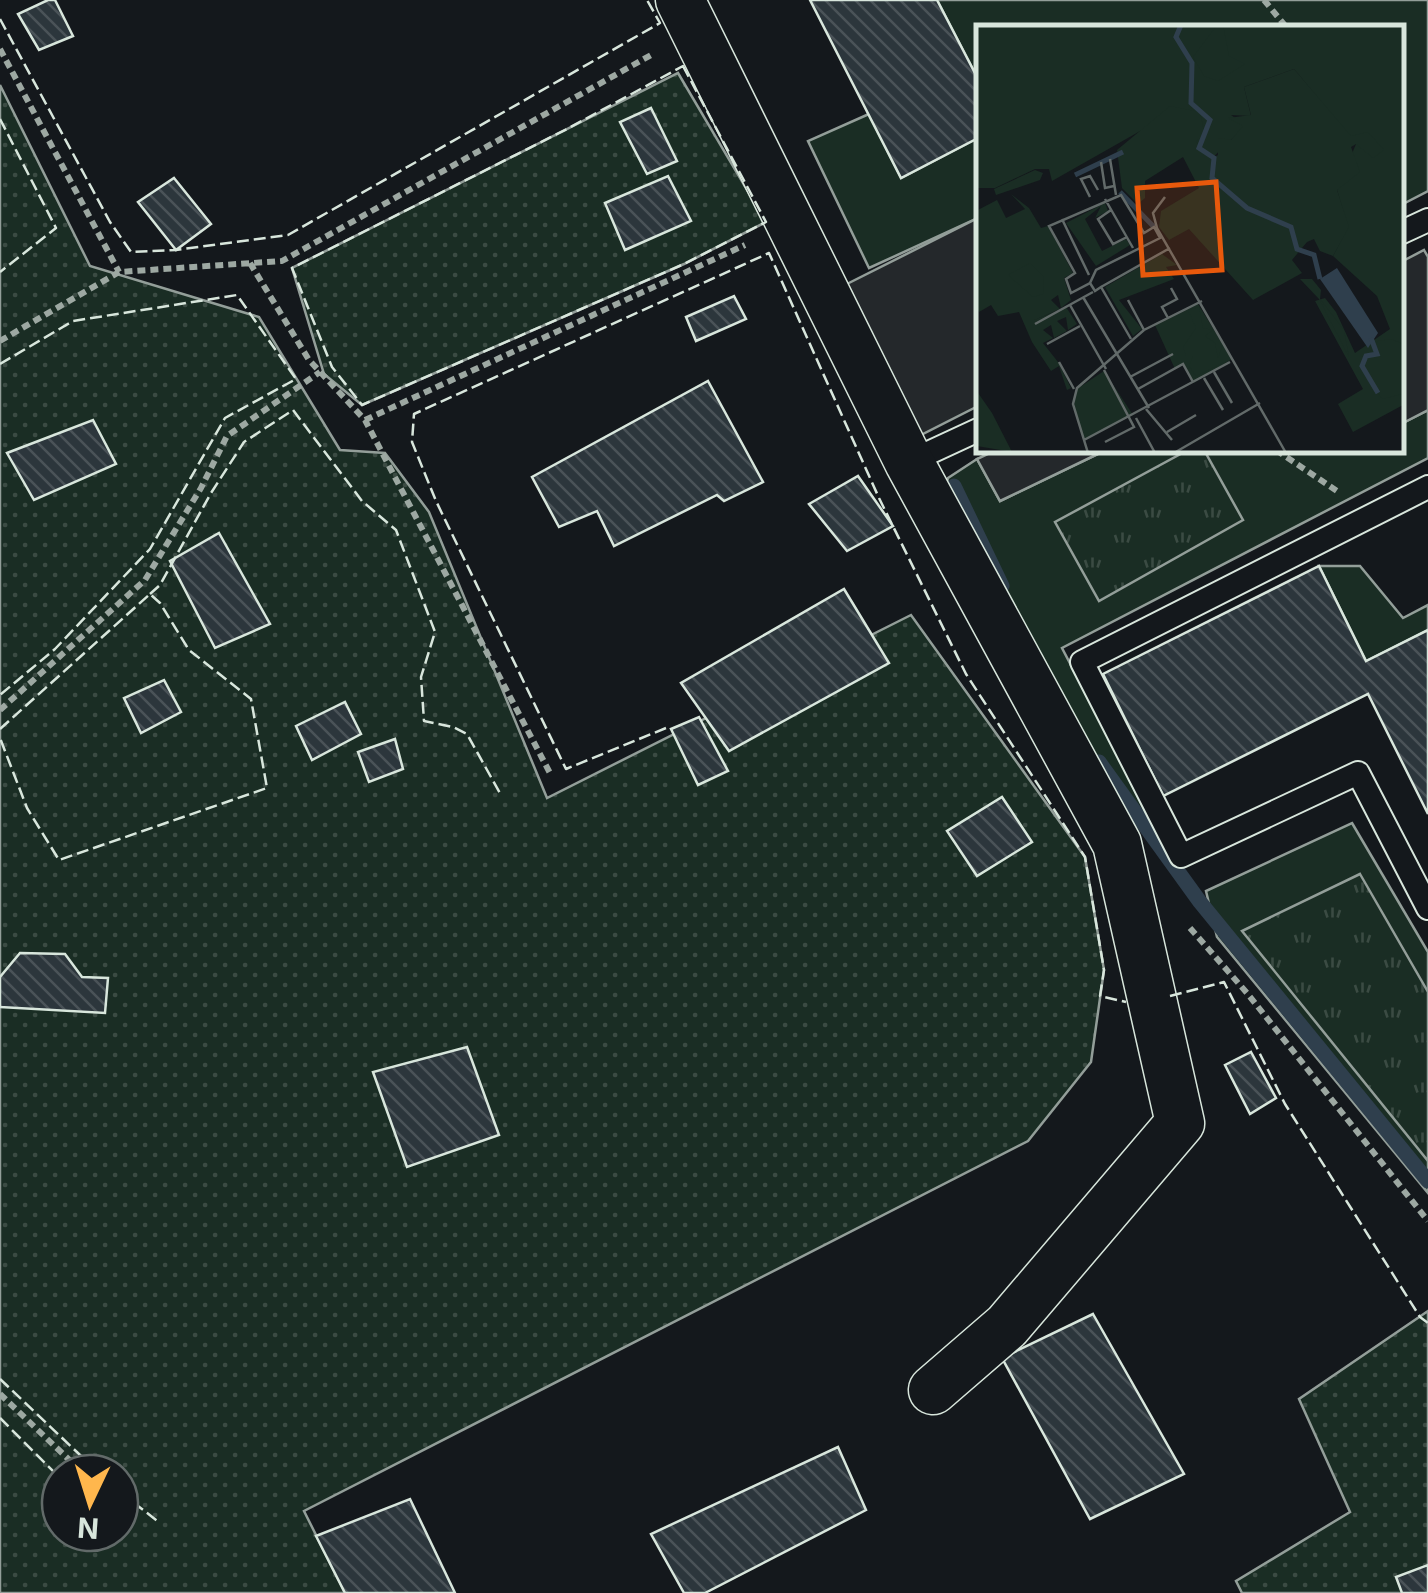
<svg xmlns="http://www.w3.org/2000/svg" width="1428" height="1593" font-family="Inter,sans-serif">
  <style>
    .grass { fill: #1a2d24; stroke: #939e99; stroke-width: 2.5 }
    .park { fill: url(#park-tufts); stroke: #939e99; stroke-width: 2.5 }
    .garden { fill: url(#garden-dots); stroke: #939e99; stroke-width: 2.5; fill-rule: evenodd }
    .parking { fill: #24282b; stroke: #939e99; stroke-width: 2.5 }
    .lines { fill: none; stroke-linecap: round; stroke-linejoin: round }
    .stream { stroke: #2f3f4d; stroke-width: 15 }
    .building { fill: url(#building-back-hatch); stroke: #d8e6dc; stroke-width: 2.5 }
    .lane-casing { stroke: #d8e6dc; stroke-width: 26 }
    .street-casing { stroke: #d8e6dc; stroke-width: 51 }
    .path { stroke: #9da8a2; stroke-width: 6; stroke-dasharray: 8 5; stroke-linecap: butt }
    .lane { stroke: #14181c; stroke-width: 22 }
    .street { stroke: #14181c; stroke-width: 48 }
    .fence { stroke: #d8e6dc; stroke-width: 2.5; stroke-dasharray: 12 5; stroke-linecap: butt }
    .inset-river { fill: none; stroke: #2f3f4d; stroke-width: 5 }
    .inset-road { fill: none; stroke: #626a69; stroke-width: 2.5 }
    .view { fill: #e8590c; fill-opacity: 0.15; stroke: #e8590c; stroke-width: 5 }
    .inset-edge { fill: none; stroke: #d8e6dc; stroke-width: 5 }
  </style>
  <defs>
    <pattern id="park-tufts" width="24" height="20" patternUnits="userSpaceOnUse" patternTransform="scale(2.5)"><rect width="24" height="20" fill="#1a2d24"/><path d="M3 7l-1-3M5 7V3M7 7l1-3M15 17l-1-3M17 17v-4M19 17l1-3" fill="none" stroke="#3b4b43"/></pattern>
    <pattern id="garden-dots" width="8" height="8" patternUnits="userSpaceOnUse" patternTransform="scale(2.5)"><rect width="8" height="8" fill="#1a2d24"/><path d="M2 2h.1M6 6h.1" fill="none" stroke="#3b4b43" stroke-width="1.8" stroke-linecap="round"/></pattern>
    <pattern id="building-back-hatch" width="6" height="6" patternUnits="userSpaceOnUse" patternTransform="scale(2.5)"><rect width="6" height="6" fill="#2c363c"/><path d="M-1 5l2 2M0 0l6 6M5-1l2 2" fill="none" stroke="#4a5358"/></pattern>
  </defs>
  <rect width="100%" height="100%" fill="#14181c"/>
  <path class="grass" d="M937,0H1428V191L1401,205L1400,28H978V79Z
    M869,114L901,178L978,138V218L869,268L808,141Z
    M1428,410V458L1062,648L1164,843L1101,784L943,498L948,478L977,459L1000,501L1106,450H1400L1401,424Z
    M1319,566H1360L1403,618L1428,605V630L1366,661Z
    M1352,823L1428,952V1193L1217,937L1206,891Z"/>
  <path class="park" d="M1188,450H1204L1243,520L1099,601L1055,522Z
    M1360,874L1428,992V1161L1242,931Z"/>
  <path class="garden" d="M678,73L766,222L684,264L362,405L324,374L292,268Z
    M0,85L90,266L259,317L340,450L385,453L429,512L547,798L911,615L1085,857L1104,970L1091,1062L1028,1141L304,1511L345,1593H0ZM60,1473H120V1533H60Z
    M1428,1311V1593H1242L1236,1581L1350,1512L1299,1399Z"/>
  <path class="parking" d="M978,218V406L911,440L841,287Z
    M1424,250L1428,257V410L1401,424V262Z
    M996,450H1106L1000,501L977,459Z"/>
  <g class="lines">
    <path class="stream" d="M954,486L1002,586
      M1099,762L1200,902L1428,1181"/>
  </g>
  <path class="building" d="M48,0H55L73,36L39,50L18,14Z
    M810,0H937L978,79V138L901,178Z
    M651,108L677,161L647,174L620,122Z
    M668,176L691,221L625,250L605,203Z
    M174,178L211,224L176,250L138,202Z
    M734,296L746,319L696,341L686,317Z
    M708,381L763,482L724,501L717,495L614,546L597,511L559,527L532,477Z
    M93,420L116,464L34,500L7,453Z
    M858,476L893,526L847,551L809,504Z
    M219,533L270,624L215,648L170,561Z
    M1319,566L1366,661L1428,630V814L1368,694L1163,796L1103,674Z
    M844,589L889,663L729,751L681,683Z
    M164,680L181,712L141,733L124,698Z
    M345,702L361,734L312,760L296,726Z
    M699,717L728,771L698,785L671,729Z
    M395,739L403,769L369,782L358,752Z
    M1002,797L1032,842L977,876L947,831Z
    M20,953L65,954L82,977L108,978L105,1013L0,1007V977Z
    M467,1047L499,1135L407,1167L373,1072Z
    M1251,1052L1276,1098L1250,1114L1225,1065Z
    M1093,1314L1184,1474L1090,1519L1002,1358Z
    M838,1447L866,1510L705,1593H684L651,1534Z
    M410,1499L455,1593H345L316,1536Z
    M1428,1565V1593H1402L1396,1577Z"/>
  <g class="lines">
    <g class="lane-casing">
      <path id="lane" d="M1400,233L1428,220
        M909,462L978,430
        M1428,487L1082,662L1181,856L1358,773L1428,908"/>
    </g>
    <g class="street-casing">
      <path id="street" d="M680,0L909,462L1117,844L1180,1123L1007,1326L933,1390"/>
    </g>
    <path class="path" d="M1264,0L1287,28
      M0,49L119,272
      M250,263L309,360L365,420L551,775
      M0,341L119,272L282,261L651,55
      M365,420L745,245
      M1276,450L1337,491
      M0,710L145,580L201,488L227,436L320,372
      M1190,928L1247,993L1428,1221
      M0,1394L83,1473
      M120,1511L132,1525"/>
    <use href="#lane" class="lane"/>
    <use href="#street" class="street"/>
    <path class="fence" d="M0,19L110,222L131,252L176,250L288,235L660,23L647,0
      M683,66L766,222L684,264L362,405L332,367L292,268L567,129Z
      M0,119L56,228L0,272
      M0,364L73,321L237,295L296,379L225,418L150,549L55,649L0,695
      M150,594L160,585L211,493L244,442L293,410L362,501L396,530L435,632L421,677L424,721L453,727L467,734L501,795
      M666,728L566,769L436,501L412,442L414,414L769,253L879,498L966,674L1085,857L1104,970L1100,996L1126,1002
      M0,729L150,594L160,603L189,650L251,699L267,788L59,860L27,808L0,738
      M1170,996L1224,982L1285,1104L1420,1317L1428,1323
      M0,1379L99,1473
      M0,1418L60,1478
      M120,1492L160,1523
      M112,1533L117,1539"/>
  </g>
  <g transform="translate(976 25)">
    <rect width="428" height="428" fill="#14181c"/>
    <path d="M35,169L53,183L65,203L72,201L97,248L88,253L95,275L85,283L82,270L75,275L84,284L56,296L90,282L101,299L92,305L90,292L81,296L91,306L78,313L75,300L67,305L77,313L67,318L82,337L95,363L91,365L83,341L75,346L56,317L43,287L22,291L15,280L3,287L0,281V186L21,175L30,193L49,184ZM129,178L132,186L119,193L125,181L109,194L126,226L150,214L154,220L120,241L90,198ZM186,229L201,240L190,242L198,254L143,275L166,304L157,311L129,262ZM222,279L256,334L218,358L207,340L199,344L179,300Z" fill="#1a2d24"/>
    <path d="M0,0H427V380L377,407L362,379L387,364L339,276L349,273L360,287L379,328L414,304L401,271L357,231L372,202L361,165L380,119L318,44L268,62L275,91L255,90L270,101L235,134L222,125L203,84L76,156L73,144H59L19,163H0ZM223,282L227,303L237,305L229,311L239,318L242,333L247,319L254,329L253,335L220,351L213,341L217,331H210L207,322L220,303L212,285Z" fill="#1a2d24"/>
    <path d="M241,0H247L253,31L269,39L242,56L228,51L217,32ZM324,254H336L345,265L344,274L368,305L373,332L343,274ZM415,314L427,319V369L406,374L384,341L402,316Z" fill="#1a2d24"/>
    <path d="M128,346L157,390L108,415L98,380L101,364Z" fill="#1a2d24"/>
    <path d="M318,44L375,111L392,107L408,125L397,133L380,119L375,122L384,147L361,165L373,202L357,231L344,226L338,214L331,217L316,235L326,248L277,275L213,204L193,215L183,202L185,186L223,163L207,132L169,156V173L162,179L146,163L141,125L194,81L224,87L229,111L220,116L235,134L242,130V113L255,115L267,101L252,93L275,90L268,62ZM59,145L67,148L64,155L20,170L18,164ZM54,238L68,252L67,269L57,272L32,250ZM0,365L16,388L36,427L1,421Z" fill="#1a2d24"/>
    <path d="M361,243L402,308L392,323L344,254Z" fill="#2f3f4d"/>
    <path class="inset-river" d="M205,0L200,12L216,38L215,78L234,95L223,123L238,133L236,153L271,183L315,202L321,224L338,230L344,254M99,150L147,127M144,167L178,202M395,313L401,329L390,331L386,341L402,368"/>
    <path class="inset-road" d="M134,134L140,170M125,137L129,163L138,161M145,170L168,208L178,202L184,213L120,245L114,258L95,268L90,254L99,248L73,201ZM114,172L105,154L114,151L122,165M189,172L177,188L181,203L310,428M129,174L157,223M135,185L122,194L137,219L151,212M86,194L113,250M114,258L119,266L125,262L155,314M125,262L194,223M107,272L173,383M152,275L168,305M94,280L130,344M192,293L186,282L201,274L195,263M59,299L117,267M71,319L104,301M83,337L98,364M128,345L158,402L129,417M238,347L256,378M154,352L197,329M228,353L247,385M162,364L207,339L217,357M170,384L196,415M160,393L179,428M191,407L220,390M108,415L254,337M112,428L97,379L101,363L168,305L226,276M198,428L284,378"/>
    <path class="view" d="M240,157L246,245L167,250L161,163Z"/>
    <rect width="428" height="428" class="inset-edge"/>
  </g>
  <g transform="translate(90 1503) rotate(184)"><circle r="48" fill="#14181c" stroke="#626a69" stroke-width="2.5"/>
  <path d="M0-8L18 38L0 25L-18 38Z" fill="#ffb74d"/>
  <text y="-15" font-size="28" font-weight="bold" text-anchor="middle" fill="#d8e6dc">N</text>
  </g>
</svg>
